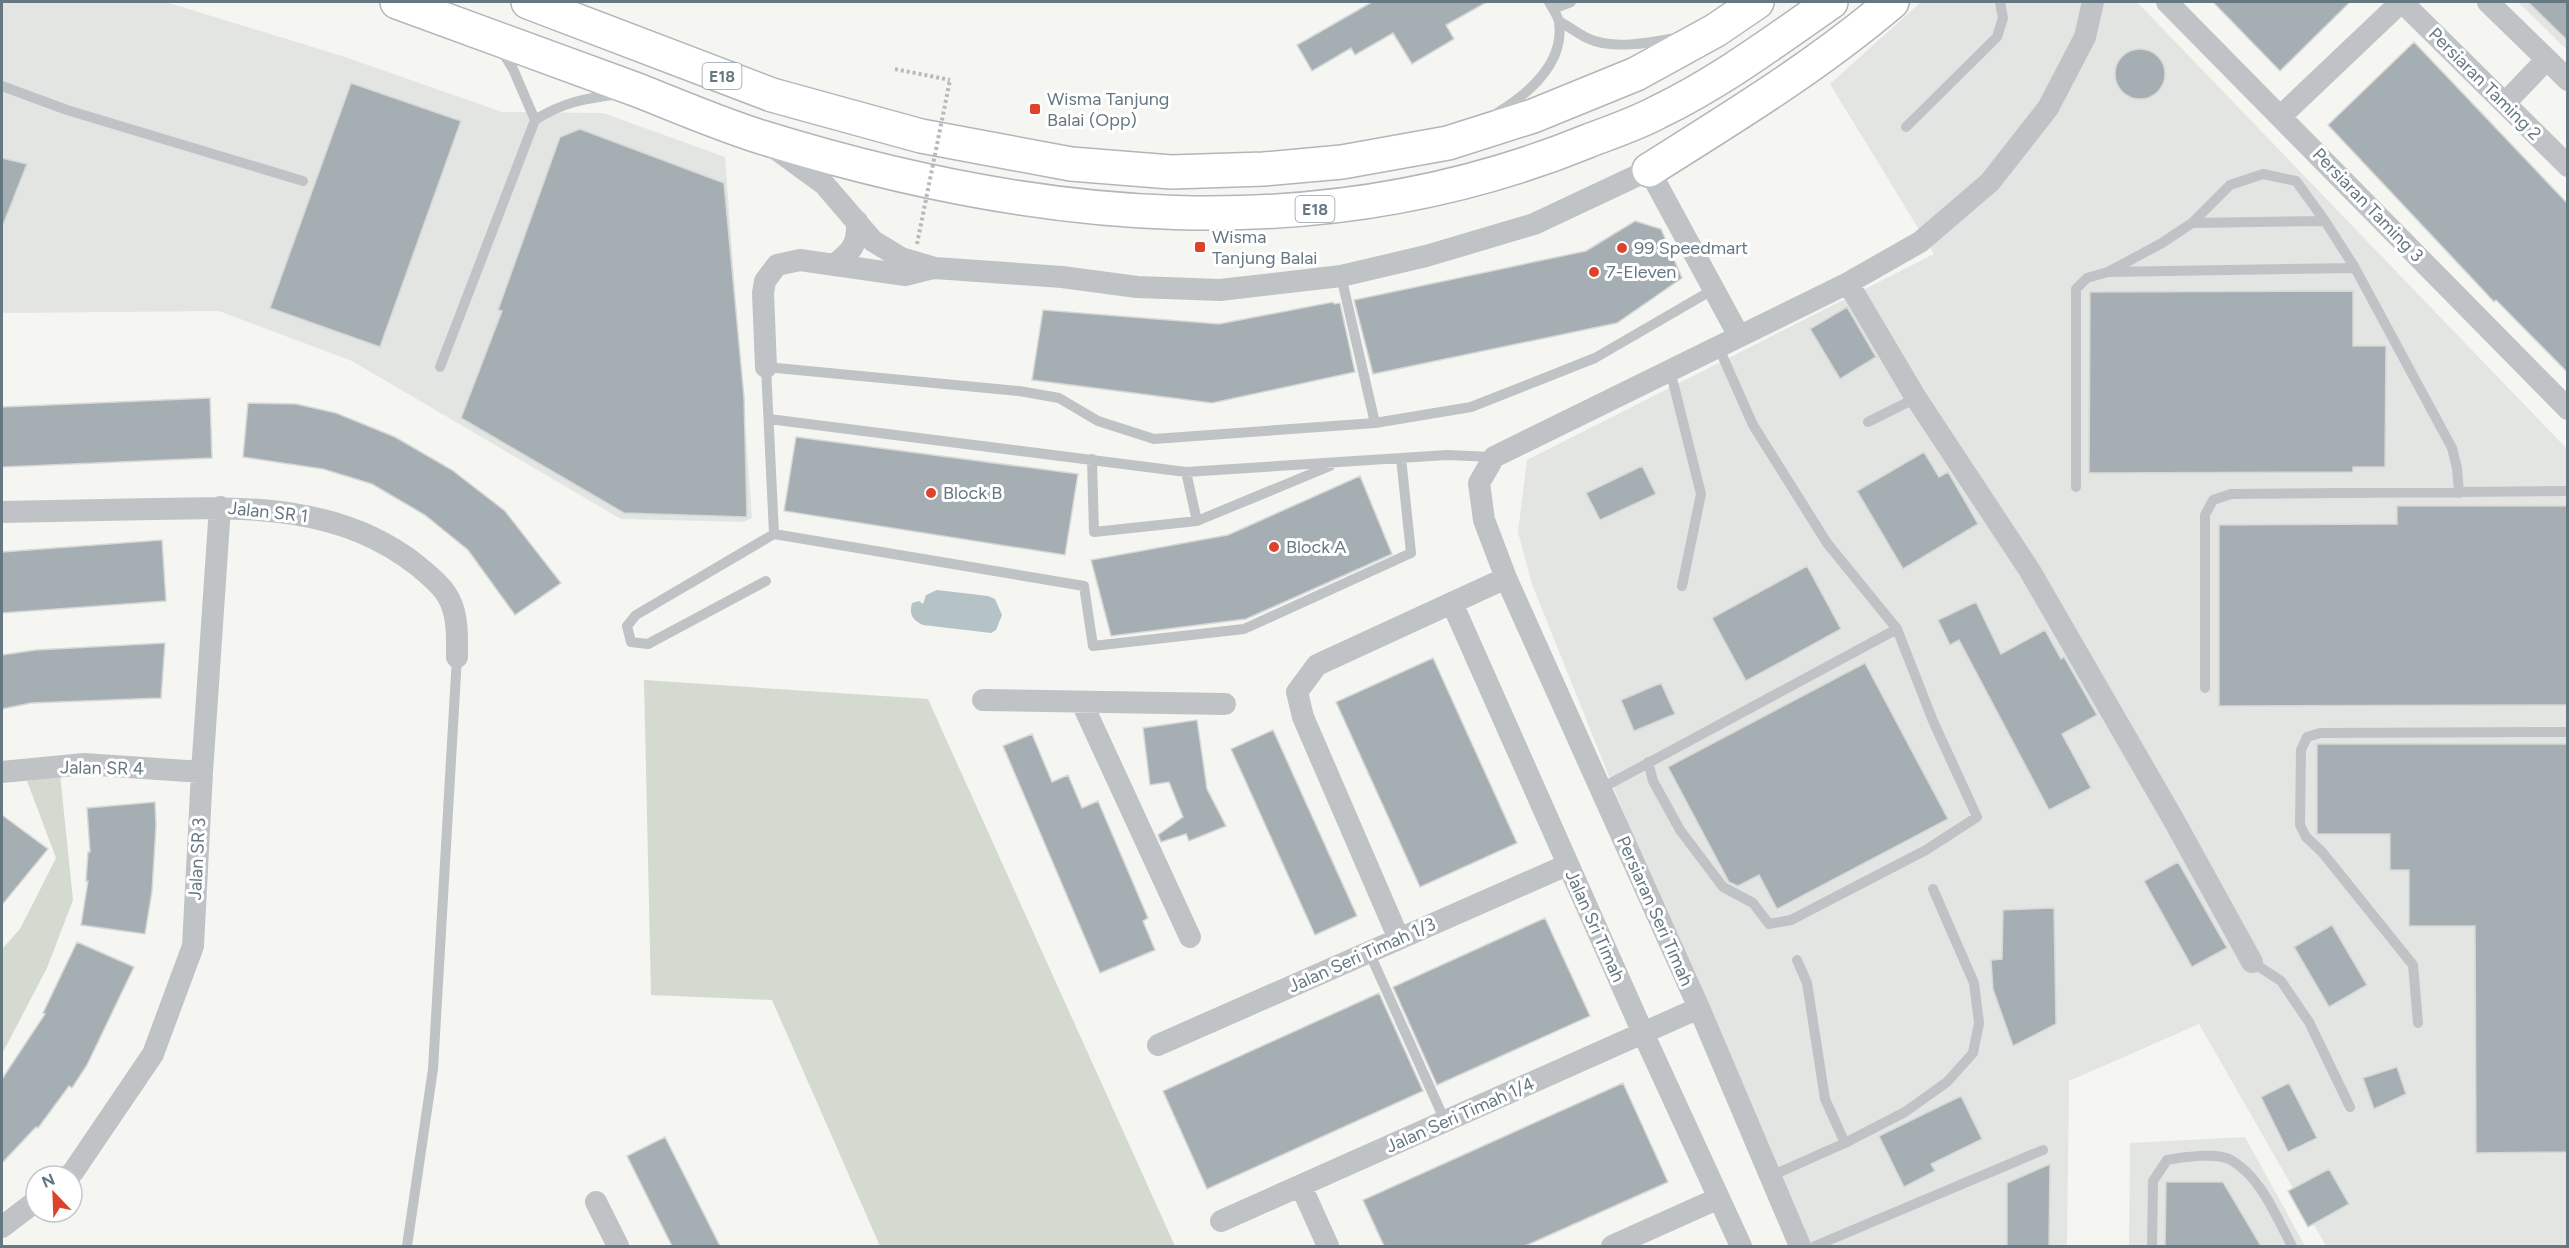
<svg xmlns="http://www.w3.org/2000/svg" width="2569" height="1248" font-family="Figtree,sans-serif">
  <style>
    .built { fill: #e3e5e3 }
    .green { fill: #d5dad1 }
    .water { fill: #b5c3c6 }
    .building { fill: #a5afb3; stroke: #d7d7d5; stroke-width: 1.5 }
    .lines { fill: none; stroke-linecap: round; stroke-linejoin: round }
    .motorway-casing { stroke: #b2b6b9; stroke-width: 36 }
    .path { stroke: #b7babc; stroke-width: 4; stroke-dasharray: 3 3; stroke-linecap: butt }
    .service { stroke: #bfc3c6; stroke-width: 10 }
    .minor { stroke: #bfc3c6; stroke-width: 22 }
    .motorway { stroke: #fff; stroke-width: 33 }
    .path-bridge { stroke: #b7babc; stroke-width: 4; stroke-dasharray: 3 3; stroke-linecap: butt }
    .poi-dot { fill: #dd432b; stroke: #fff; stroke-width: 2 }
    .labels { text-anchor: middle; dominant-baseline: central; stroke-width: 6; stroke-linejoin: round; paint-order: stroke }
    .shield { fill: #fff; stroke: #93a0a8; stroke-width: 1.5 }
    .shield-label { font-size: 16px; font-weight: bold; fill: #657882 }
    .street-label { font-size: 18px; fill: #657882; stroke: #fff }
    .poi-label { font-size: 18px; fill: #657882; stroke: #fff; text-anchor: start }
  </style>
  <rect width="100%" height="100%" fill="#f5f5f2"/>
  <path class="built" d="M2,2H166L345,57L502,112L603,113L725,157L752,518L744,522L621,519L352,361L219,311L2,313Z
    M1921,2H2137L2567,449V1246H2326L2199,1024L2069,1081L2067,1246H1797L1532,584L1518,532L1527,460L1934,254L1830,84Z
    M2518,2H2567V50Z
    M2245,1137L2305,1246H2129L2130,1143Z"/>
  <path class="green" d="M644,680L928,699L1175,1246H880L772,1000L651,995Z
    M60,774L73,900L47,968L2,1054V949L20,929L56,858L27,781Z"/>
  <path class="water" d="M937,590L988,596L995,599L1002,615L996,630L991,633L923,625C912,620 909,614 912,603L919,601L923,604L926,595Z"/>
  <path class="building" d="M1372,2H1487L1446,25L1454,39L1412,64L1393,33L1355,55L1351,48L1312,71L1297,45Z
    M2213,2H2350L2280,71Z
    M2528,2H2568V41Z
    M2414,42L2568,204V373L2496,300L2494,302L2483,290L2328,125Z
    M2115 74a25 25 0 1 1 50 0a25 25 0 1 1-50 0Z
    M351,83L461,121L380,347L270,308Z
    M580,129L724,183L744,397L747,517L624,513L461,418L502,311L498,310L560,137Z
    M2,158L27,164L3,225H2Z
    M1635,221L1661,229L1682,278L1617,323L1373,374L1354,300L1586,251Z
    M2353,291V346H2386L2385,467H2353V472L2089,473L2090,292Z
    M1333,302L1334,304L1340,303L1355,372L1212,403L1032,380L1043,310L1219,324Z
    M1847,307L1876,357L1840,379L1810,329Z
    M210,398L212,458L2,467V407Z
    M248,403L296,404L336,413L395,437L452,470L505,511L561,583L515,615L468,550L425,515L372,484L323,469L243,457Z
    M796,437L1078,474L1065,555L784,511Z
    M1924,452L1939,477L1948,472L1978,524L1903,569L1857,491Z
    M1642,466L1656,494L1600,520L1586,493Z
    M1360,476L1392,554L1246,619L1111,636L1091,560L1228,535Z
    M2397,506H2568V705L2219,706V525L2397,524Z
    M162,540L166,601L2,613V552Z
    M1807,566L1841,629L1746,681L1712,618Z
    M1976,602L2001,654L2045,630L2061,659L2064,657L2097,715L2062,734L2091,788L2049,810L1959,640L1950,645L1938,620Z
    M165,643L161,698L31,703L2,709V655L36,650Z
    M1433,658L1517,843L1420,887L1336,702Z
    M1865,663L1948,819L1777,909L1759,875L1738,886L1729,882L1668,767Z
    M1661,683L1675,714L1634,731L1621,700Z
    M1197,720L1207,789L1226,826L1189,841L1186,834L1161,842L1158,835L1183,817L1169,782L1150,785L1143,728Z
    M1273,730L1357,916L1315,935L1231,749Z
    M1032,734L1052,782L1068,775L1082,808L1098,801L1148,918L1143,921L1155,950L1100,973L1003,746Z
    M2317,744H2568V1152L2476,1153L2475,926H2409V870H2390V834H2317Z
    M155,802L156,825L152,891L145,934L81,925L88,881H86L88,852H90L87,808Z
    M2,815L48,849L2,905Z
    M2178,862L2227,948L2192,967L2144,881Z
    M2054,908L2056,1024L2013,1046L1993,989L1991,960L2002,959L2003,910Z
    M1545,918L1590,1016L1437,1085L1393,987Z
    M2332,925L2367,985L2329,1007L2294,947Z
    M77,942L134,967L87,1065L72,1088L69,1086L38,1128L36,1127L2,1163V1079L45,1014L43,1013Z
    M1379,993L1423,1091L1207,1189L1163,1091Z
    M2397,1067L2406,1094L2374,1109L2363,1078Z
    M1623,1083L1668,1182L1525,1246H1384L1363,1200Z
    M2289,1083L2317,1138L2288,1152L2261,1097Z
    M1961,1096L1982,1139L1931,1164L1935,1171L1904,1187L1879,1136Z
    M665,1137L720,1246H672L627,1156Z
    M2050,1164L2049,1246H2007V1183Z
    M2329,1169L2349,1204L2308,1227L2288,1191Z
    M2166,1182H2223L2261,1246H2165Z"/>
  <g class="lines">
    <g class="motorway-casing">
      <path id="motorway" d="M397,2C478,31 559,61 640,91C680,107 720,124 761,137C1035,222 1316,252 1588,141C1611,132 1636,124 1658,112C1720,82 1775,41 1831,2
        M528,2L772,95L921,136L1071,164L1171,172L1264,169L1342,162L1448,143L1533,116L1636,74L1716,30L1757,2
        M1649,170C1733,117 1817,66 1892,2"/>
    </g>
    <path class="path" d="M895,69L950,80"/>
    <path class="service" d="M1553,9L1571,2
      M1559,21C1568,26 1577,33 1587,38C1611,50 1650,43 1675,38
      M500,48L513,69L535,120
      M2,86L67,110L303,181
      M1497,113C1528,94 1565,64 1559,22C1558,16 1552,8 1549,2
      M1906,127L1997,37L2003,18L2000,2
      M2192,223L2325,221
      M2110,271L2162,243L2192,223L2230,185L2263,174L2296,181L2325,221L2355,268
      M1341,276L1375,423
      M440,367L535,120C563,102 587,98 620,94
      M1670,370L1701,494L1682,586
      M769,419L1186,472L1447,455L1493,457
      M1868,422L1916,398
      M1092,459L1094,532L1197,521L1330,466
      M1186,472L1197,521
      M2076,487V289L2087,278L2108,272L2355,268L2452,448L2457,468L2459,493
      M774,534L766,367L1019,391L1059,398L1098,421L1154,439L1375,423L1471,407L1595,358L1714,289
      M766,581L648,644L631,642L627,626L636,615L774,534L1084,586L1093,646L1244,629L1411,553L1401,458
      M2205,688V515L2213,500L2231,494L2568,491
      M1648,762L1653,781L1680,830L1723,887L1753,903L1769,924L1791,920L1926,850L1977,817L1933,721L1897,629L1827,543L1753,425L1718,346
      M1600,789L1897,629
      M1369,952L1445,1121
      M1797,960L1807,983L1825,1099L1845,1143
      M2252,962L2281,981L2309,1022L2350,1107
      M2418,1023L2413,965L2322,852L2306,837L2300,825L2301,750L2307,737L2320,733L2568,732
      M1771,1176L1845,1143L1905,1112L1947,1082L1973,1053L1979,1023L1974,983L1933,889
      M407,1246L433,1069L457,657
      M1815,1246L2043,1150
      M2152,1246L2153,1181L2167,1160C2181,1157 2218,1152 2231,1160C2262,1178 2276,1217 2292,1246"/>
    <path class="minor" d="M2167,2L2568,409
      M2402,2L2568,166
      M2488,2L2568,80
      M2505,103L2546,60
      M2281,116L2401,2
      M772,146L824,184L873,241L901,258L935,268L1062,277L1137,287L1220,290L1341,276L1426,256L1534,224L1649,170L1739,336
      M834,265C852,251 858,245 857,221
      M1848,283L1916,398L2030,571L2172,817L2252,962
      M766,367L763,293L765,281L777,265L800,260L905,275L933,268
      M2,512C52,511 102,510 152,509C245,507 341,504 418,566C430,576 445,588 451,603C458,619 457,640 457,657
      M1452,603L1643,1033L1741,1246
      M983,700L1225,704
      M1082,703L1190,937
      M2,772L84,764L202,772
      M1399,939L1303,717L1297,692L1317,665L1506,578
      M1158,1045L1567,865
      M68,1176L73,1172L153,1054L193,946L202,772L220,507
      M1301,1186L1328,1246
      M596,1202L618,1246
      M1221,1221L1699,1008
      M2,1227L36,1201
      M1612,1246L1719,1198
      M1800,1246L1699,1008L1506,578L1484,520L1479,483L1494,457L1848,283L1920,242L1990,182L2048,108L2085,37L2093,2"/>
    <use href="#motorway" class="motorway"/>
    <path class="path-bridge" d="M917,244L950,80"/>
  </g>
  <g class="poi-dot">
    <rect x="1029" y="103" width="12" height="12" rx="3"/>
    <rect x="1194" y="241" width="12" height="12" rx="3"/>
    <circle cx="1622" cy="248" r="6"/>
    <circle cx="1594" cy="272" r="6"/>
    <circle cx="931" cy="493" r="6"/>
    <circle cx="1274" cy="547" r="6"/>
  </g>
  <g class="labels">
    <g class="shield">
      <rect x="702.5" y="63" width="39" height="26" rx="4.5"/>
      <rect x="1295.5" y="196" width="39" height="26" rx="4.5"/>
    </g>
    <g class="shield-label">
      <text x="722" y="76">E18</text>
      <text x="1315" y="209">E18</text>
    </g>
    <g class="street-label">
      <text transform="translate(2485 84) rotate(45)">Persiaran Taming 2</text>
      <text transform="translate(2368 205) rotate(46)">Persiaran Taming 3</text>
      <text transform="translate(268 512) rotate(6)">Jalan SR 1</text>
      <text transform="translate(102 768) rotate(1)">Jalan SR 4</text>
      <text transform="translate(197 859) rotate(-87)">Jalan SR 3</text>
      <text transform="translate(1655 911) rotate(66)">Persiaran Seri Timah</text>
      <text transform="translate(1595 926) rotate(66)">Jalan Sri Timah</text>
      <text transform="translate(1362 955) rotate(-24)">Jalan Seri Timah 1/3</text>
      <text transform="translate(1460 1115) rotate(-24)">Jalan Seri Timah 1/4</text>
    </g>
    <g class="poi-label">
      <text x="1047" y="99">Wisma Tanjung<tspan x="1047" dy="21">Balai (Opp)</tspan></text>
      <text x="1212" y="237">Wisma<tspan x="1212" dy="21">Tanjung Balai</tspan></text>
      <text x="1634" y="248">99 Speedmart</text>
      <text x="1606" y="272">7-Eleven</text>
      <text x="943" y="493">Block B</text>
      <text x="1286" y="547">Block A</text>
    </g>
  </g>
  <rect width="2569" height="1248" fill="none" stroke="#657882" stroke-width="6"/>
  <g transform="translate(54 1194) rotate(337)"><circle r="28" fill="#ffffff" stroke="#c1c9cd" stroke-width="1.5"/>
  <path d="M0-4.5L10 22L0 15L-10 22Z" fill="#dd432b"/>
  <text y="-9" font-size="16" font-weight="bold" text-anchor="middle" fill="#657882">N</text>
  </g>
</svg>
